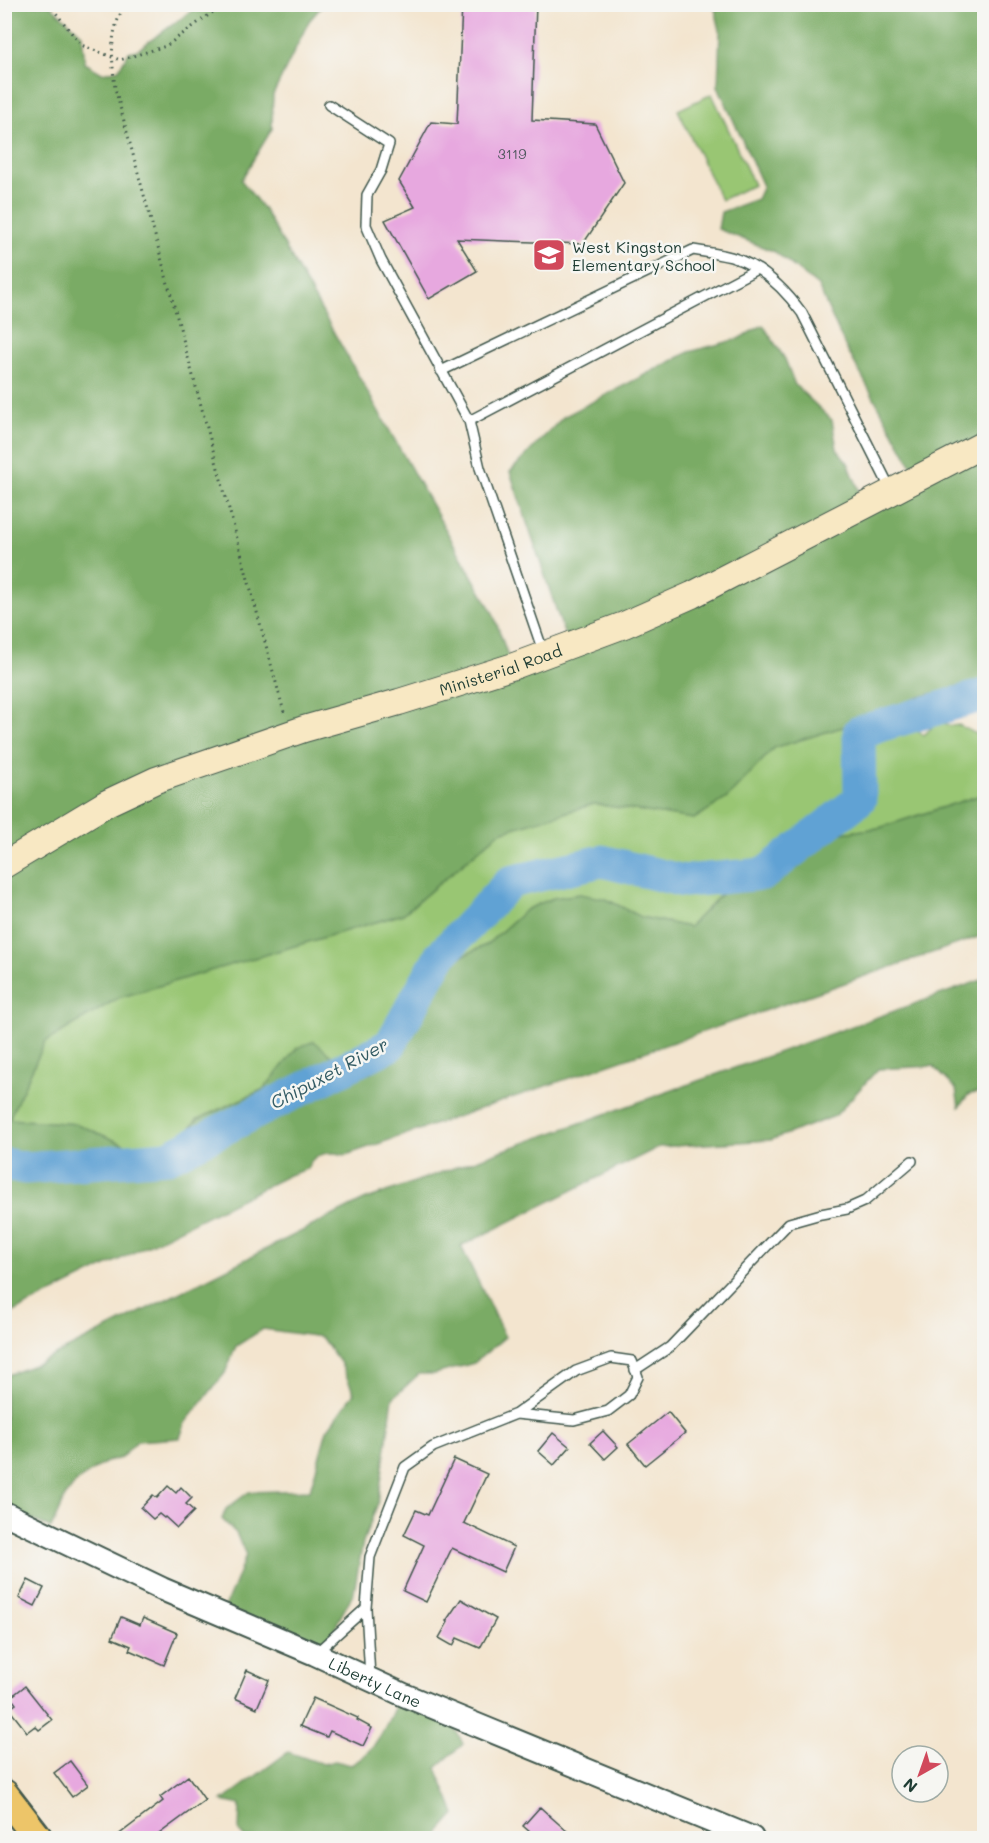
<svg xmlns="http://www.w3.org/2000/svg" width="989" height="1843" font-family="Mali,sans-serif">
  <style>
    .green { fill: #99c673; stroke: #5c8254; stroke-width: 1.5 }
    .forest { fill: #7aab65; stroke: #4c744c; stroke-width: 1.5 }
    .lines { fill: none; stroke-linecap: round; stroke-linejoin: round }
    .river { stroke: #61a2d4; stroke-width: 33 }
    .building { fill: #e7a8df }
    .service-casing { stroke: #3f564b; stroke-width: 12 }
    .tertiary-casing { stroke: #3f564b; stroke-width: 26 }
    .secondary-casing { stroke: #3f564b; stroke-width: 28 }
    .primary-casing { stroke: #3f564b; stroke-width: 32 }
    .path { stroke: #3f564b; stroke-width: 3; stroke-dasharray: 1.5 4.5; stroke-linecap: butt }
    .service { stroke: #fff; stroke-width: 9 }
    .tertiary { stroke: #fff; stroke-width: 22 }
    .secondary { stroke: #f8e8c3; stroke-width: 26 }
    .primary { stroke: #edc569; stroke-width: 28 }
    .labels { text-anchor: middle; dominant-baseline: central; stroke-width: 5; stroke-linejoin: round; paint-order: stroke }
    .number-label { font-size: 14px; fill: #51585f }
    .poi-label { font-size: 16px; fill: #1f3d34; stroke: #f6f6f2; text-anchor: start }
    .street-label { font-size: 16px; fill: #1f3d34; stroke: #f6f6f2 }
    .water-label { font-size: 18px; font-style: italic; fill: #335b64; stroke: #f6f6f2 }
  </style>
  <rect width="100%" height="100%" fill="#f6f6f2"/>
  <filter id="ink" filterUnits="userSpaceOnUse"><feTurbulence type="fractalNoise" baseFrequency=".0167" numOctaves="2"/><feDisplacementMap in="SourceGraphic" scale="12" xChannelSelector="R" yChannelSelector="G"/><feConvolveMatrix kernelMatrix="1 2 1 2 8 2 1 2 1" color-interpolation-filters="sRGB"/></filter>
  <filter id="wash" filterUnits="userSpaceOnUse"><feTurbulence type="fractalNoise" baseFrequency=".008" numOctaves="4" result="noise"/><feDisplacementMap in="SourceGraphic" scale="24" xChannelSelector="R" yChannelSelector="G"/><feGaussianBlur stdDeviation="1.35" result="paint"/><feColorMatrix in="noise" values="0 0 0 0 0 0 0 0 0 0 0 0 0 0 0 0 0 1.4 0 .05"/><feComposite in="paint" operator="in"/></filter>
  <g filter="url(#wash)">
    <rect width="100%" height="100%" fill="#f3e5cf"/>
    <path class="green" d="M712,94L754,185L721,200L678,110Z
      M867,714L886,716L892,726H899L905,722L924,735L939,720L950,726L959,725L976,734L984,730V794L879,828L835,834L822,846L784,868L733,882L689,927L641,917L606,899L527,909L486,945L441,966L389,1042L383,1062L372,1073H351L297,1048L264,1089L197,1119L189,1130L157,1149L128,1146L77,1124L9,1119L45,1042L118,998L403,914L500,832L594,804L694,819L727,798L773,748L849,725Z"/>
    <path class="forest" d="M5,5H50L82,34L85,63L102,73L119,69L129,52L137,50L200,5H323L309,21L273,95L272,129L241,180L265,211L493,613L511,665L567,642L510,472L563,417L689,352L738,339L763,325L785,359L795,385L832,420L837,449L848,463L865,505L917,475L845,346L818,286L775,252L718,229L721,212L757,199L763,186L718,86L720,30L714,5H984V682L971,684L966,688L957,686L945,694C926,690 901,705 886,716L867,714L849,725L774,748L727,798L694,819L594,804L500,832L403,914L118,998L45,1042L9,1119L77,1124L128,1146L157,1149L189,1130L197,1120L264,1089L297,1048L314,1041L351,1073H372L383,1062L389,1042L441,966L486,945L527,909L553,898L580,894L606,899L641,917L689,927L733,882L784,868L822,846L835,834L879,828L984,794V935L346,1155C331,1151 312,1152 307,1169L289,1175L14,1312H4Z
      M984,979V1092L969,1094L959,1107L956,1089L933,1066L878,1069L835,1116L771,1140L659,1147L461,1246L505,1337L474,1363L435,1374H419L393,1398L378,1503L363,1542L354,1592L322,1651L225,1607L246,1555L236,1533L222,1519L226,1509L249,1492L310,1490L327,1430L354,1393L340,1362L321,1337L263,1329L236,1346L225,1373L185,1423L180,1438L137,1441L121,1458L106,1462L76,1482L65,1497L51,1528L5,1508V1376L39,1363L364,1200Z
      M402,1689L446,1710L463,1744L436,1768L455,1814L440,1831L439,1838H245L239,1831L240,1805L222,1801L288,1752L323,1764L335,1761L351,1765C378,1751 391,1716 402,1689Z"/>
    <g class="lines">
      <path class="river" d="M4,1164L25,1168L168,1157L390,1045L440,956L510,882L602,861L684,881L764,874L860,799L859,732L984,695"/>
    </g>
    <g id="blocks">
      <path class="building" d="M462,4H536L532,120L595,124L624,183L583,244L457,239L477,271L429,299L385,220L415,207L399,181L431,122L457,124Z
        M668,1412L685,1433L645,1465L628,1444Z
        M603,1431L618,1447L605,1459L590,1443Z
        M553,1433L570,1447L554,1465L538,1451Z
        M454,1459L487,1474L464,1523L514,1547L503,1572L452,1548L426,1602L403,1591L424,1545L404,1535L416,1510L428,1515Z
        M168,1486L176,1493L181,1487L192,1498L186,1504L194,1511L177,1528L165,1517L164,1518L159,1514L153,1519L141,1508L153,1495L157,1498Z
        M28,1580L44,1588L35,1606L19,1598Z
        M461,1599L496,1619L480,1648L457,1638L453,1646L439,1638L448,1622L446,1621Z
        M121,1617L140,1625L143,1618L177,1633L164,1665L129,1650L131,1646L112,1638Z
        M247,1670L269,1680L257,1708L235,1698Z
        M25,1686L52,1720L39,1730L35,1726L27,1732L9,1709L16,1704L11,1697Z
        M313,1698L358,1718L357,1720L372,1728L363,1746L330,1731L327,1737L300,1726Z
        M70,1761L88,1785L72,1797L54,1773Z
        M188,1776L205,1800L152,1839H113L163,1801L160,1797Z
        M540,1807L551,1817L576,1839H538L523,1826Z"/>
    </g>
  </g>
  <g filter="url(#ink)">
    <use href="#blocks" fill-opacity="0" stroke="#3f564b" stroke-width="1.5"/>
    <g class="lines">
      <g class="service-casing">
        <path id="service" d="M329,105L389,144L381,170L367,195L366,225L381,260L469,421L480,468L544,654
          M441,371L693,250C706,252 719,254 731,257C760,265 785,290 802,313L891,490
          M469,421L757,269
          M635,1370L670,1347L789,1223L821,1214L847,1209L865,1201L912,1161
          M366,1608L370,1557L405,1467L433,1447L516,1414L576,1371L611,1358L632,1361L638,1377L629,1395L608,1411L574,1420L516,1414
          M316,1653L366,1608L370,1677"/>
      </g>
      <g class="tertiary-casing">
        <g id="tertiary">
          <path id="s1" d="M4,1513L162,1589L315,1654L404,1695L752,1838"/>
        </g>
      </g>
      <g class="secondary-casing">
        <g id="secondary">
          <path id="s2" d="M4,865L107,803L156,780L304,729L399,702L514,666L624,625L692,595L984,444"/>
        </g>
      </g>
      <g class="primary-casing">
        <path id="primary" d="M4,1794L38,1838"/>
      </g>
      <path class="path" d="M49,4L81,45L120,60L166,46L224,4
        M127,4C108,27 112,61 115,88L284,712"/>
      <use href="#service" class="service"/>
      <use href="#tertiary" class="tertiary"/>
      <use href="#secondary" class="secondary"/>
      <use href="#primary" class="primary"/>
    </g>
  </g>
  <defs>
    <g id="school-square" transform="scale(1.725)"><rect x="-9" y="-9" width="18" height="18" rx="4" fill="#d1495b" stroke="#f6f6f2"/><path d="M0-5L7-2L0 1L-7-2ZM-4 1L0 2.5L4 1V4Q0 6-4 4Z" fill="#fff"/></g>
  </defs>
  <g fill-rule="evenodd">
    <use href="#school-square" x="549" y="255"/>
  </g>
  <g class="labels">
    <g class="number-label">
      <text x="512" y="153">3119</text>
    </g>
    <g class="poi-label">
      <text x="572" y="246">West Kingston<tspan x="572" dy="18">Elementary School</tspan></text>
    </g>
    <g class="street-label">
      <text stroke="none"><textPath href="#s2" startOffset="536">Ministerial Road</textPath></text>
      <text stroke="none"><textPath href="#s1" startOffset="408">Liberty Lane</textPath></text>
    </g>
    <g class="water-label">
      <text transform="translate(329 1073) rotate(-28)">Chipuxet River</text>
    </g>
  </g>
  <rect width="989" height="1843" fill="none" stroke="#f6f6f2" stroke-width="24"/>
  <g transform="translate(920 1774) rotate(220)"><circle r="28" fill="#f6f6f2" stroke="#a0aca6" stroke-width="1.5"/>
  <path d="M0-4.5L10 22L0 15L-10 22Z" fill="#d1495b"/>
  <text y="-9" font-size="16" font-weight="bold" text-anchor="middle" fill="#1f3d34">N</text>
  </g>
</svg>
